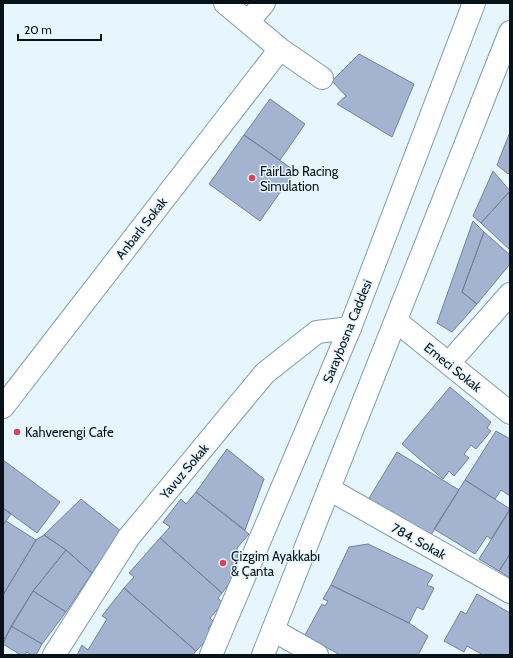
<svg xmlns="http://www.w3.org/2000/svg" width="513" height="658" font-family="Cabin,sans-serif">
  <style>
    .building { fill: #a4b4d0; stroke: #71809b }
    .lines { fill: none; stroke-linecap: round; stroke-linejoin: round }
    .street-casing { stroke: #7d9daf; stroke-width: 24 }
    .secondary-casing { stroke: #7d9daf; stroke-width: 24 }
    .street { stroke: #fff; stroke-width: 22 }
    .secondary { stroke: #fff; stroke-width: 22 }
    .poi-dot { fill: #d44456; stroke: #e7f5fd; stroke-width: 1.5 }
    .labels { text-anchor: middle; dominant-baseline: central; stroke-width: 3; stroke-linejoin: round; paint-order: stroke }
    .poi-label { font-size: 13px; fill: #061118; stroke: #e7f5fd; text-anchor: start }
    .street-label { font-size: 13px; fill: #061118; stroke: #e7f5fd }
  </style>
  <rect width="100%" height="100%" fill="#e7f5fd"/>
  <path class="building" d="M359,54L414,84L392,137L337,104L346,96L332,81Z
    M270,99L305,124L280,160L244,135Z
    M510,132V172L508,174L497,165Z
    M244,135L295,171L260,221L209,184Z
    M493,171L510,191L481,223L473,216Z
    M510,191V250L481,223Z
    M473,221L484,232L462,292L477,304L452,332L437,323Z
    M484,232L510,255V264L477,304L462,292Z
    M450,387L491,422L487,428L491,431L476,449L471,445L464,454L469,458L454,476L449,471L443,479L402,444Z
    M496,431L510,439V496L501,490L495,499L465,480Z
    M227,449L264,479L245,530L196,492Z
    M397,452L459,490L429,538L368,500Z
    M3,460L60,502L37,533L3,508Z
    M465,480L510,509L491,539L487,536L475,554L434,529Z
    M196,492L249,534L237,548L238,563L230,574L234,578L222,593L160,538L170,527L163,522L181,499L186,504Z
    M81,499L122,532L92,573L66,550L44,535Z
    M3,508L11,514L3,525Z
    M510,510V554L499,571L479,559Z
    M6,521L36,540L3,595V525Z
    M44,535L66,550L33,591L3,641V595L36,540Z
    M160,538L222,593L218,598L223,603L210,618L214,622L208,628L213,633L196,651L124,588L134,577L129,573Z
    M368,544L433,575L427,585L434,588L423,610L417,607L409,623L331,585L349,547Z
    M66,550L92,573L66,612L33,591Z
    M510,554V578L499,571Z
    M331,585L409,623L428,636L418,655H340L305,635L322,604L325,606L328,601L323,599Z
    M124,588L196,651L193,655H77L82,645L88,650L107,619L102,616Z
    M33,591L66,612L42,644L11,626Z
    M477,594L510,613V655H483L467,646L464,652L444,641L461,611L466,614Z
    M11,626L42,644L36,655H31L27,652L25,655H21L3,644Z"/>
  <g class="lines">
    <g class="street-casing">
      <path id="street" d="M225,3L280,49L322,78
        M248,22L264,3
        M396,321L510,413
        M449,363L510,294
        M3,407L280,49
        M329,489L510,592
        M273,630L317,655
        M54,655L129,537L265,373L317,332L350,328"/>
    </g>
    <g class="secondary-casing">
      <path id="secondary" d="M211,655L350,328L474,3
        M263,655L510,32"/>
    </g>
    <use href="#street" class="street"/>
    <use href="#secondary" class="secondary"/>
  </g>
  <g class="poi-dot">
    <circle cx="252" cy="178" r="4"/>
    <circle cx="17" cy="432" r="4"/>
    <circle cx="223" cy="563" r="4"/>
  </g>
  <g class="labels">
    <g class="poi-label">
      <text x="260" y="171">FairLab Racing<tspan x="260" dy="15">Simulation</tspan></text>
      <text x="25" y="432">Kahverengi Cafe</text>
      <text x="231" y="556">Çizgim Ayakkabı<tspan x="231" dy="15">&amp; Çanta</tspan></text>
    </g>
    <g class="street-label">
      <text transform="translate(141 228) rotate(-52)">Anbarlı Sokak</text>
      <text transform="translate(347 331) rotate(-68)">Saraybosna Caddesi</text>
      <text transform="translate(453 367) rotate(39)">Emeci Sokak</text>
      <text transform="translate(184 471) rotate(-50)">Yavuz Sokak</text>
      <text transform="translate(419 541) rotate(29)">784. Sokak</text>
    </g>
  </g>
  <rect width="513" height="658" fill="none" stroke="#061118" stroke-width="8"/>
  <path d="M18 34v6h83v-6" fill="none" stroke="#061118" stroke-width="2"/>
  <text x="24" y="34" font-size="12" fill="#061118" stroke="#e7f5fd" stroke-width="3" paint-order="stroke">20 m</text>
</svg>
